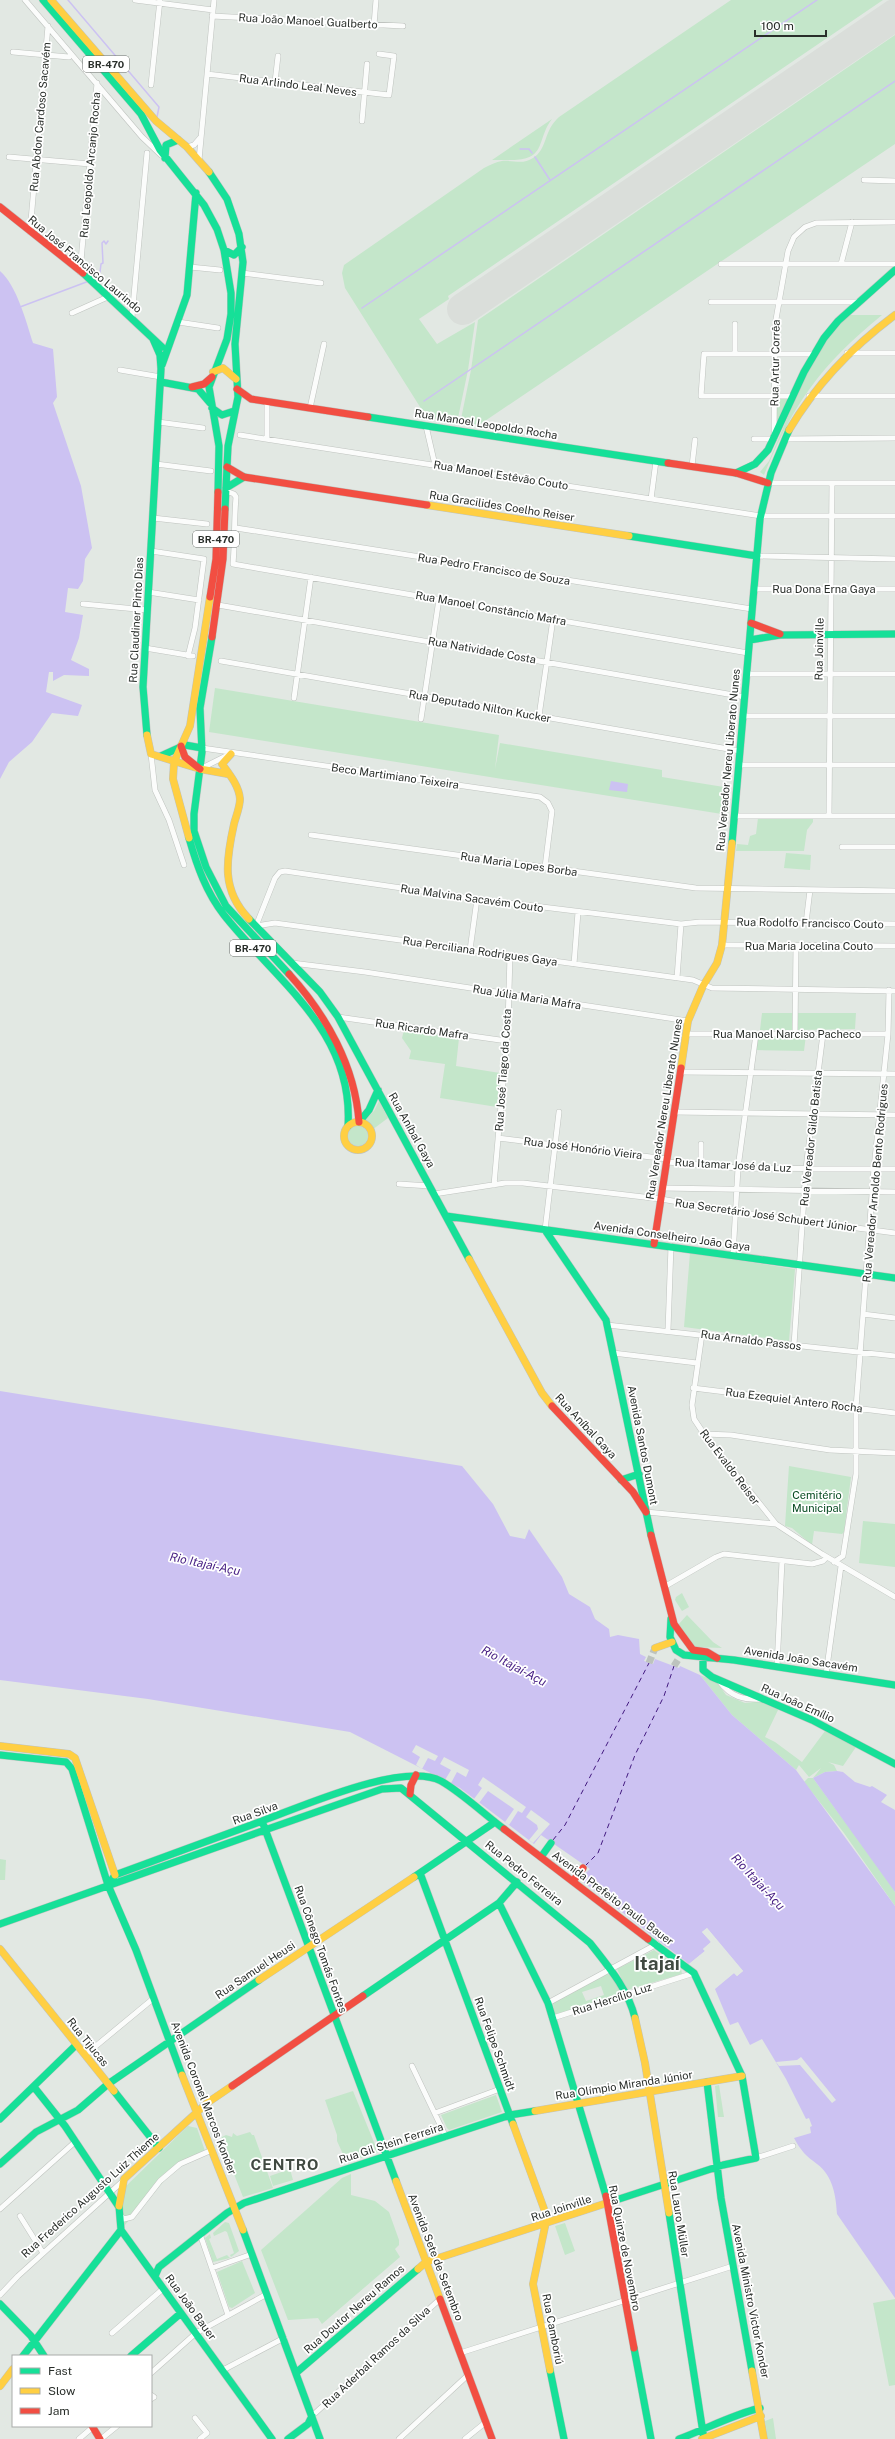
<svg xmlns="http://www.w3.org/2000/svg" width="895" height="2439" font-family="'Public Sans',sans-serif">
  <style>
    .green { fill: #c4e6ca; fill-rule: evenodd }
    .water { fill: #ccc2f2 }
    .pier { fill: #e2e8e3 }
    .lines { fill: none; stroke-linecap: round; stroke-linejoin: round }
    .stream { stroke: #ccc2f2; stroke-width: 1.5 }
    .ferry { stroke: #431a80; stroke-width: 1; stroke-dasharray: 5 4; stroke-linecap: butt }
    .runway { stroke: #dadeda; stroke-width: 32 }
    .secondary-tunnel { stroke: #bdc3be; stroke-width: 7; stroke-dasharray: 7 3.5; stroke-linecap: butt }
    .street-casing { stroke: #bfc3bf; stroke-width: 6 }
    .fast-casing { stroke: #bfc3bf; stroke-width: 8 }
    .slow-casing { stroke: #bfc3bf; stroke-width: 8 }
    .jam-casing { stroke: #bfc3bf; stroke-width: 8 }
    .street { stroke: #fbfcfb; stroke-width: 5 }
    .fast { stroke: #16e098; stroke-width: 7 }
    .slow { stroke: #ffcf43; stroke-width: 7 }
    .jam { stroke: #f24e42; stroke-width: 7 }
    .labels { text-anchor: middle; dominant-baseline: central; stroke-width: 3.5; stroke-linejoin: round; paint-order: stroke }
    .shield { fill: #fff; stroke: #696d6a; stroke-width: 1 }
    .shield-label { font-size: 10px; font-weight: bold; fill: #292e2a }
    .street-label { font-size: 11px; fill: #292e2a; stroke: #fff }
    .park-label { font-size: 11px; fill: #084c22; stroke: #fff }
    .water-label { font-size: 12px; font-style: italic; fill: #431a80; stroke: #fff }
    .district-label { font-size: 15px; font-weight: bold; letter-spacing: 1px; fill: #404941; stroke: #fff }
    .town-label { font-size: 19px; font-weight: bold; fill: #404941; stroke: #fff }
  </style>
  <rect width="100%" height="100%" fill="#e2e8e3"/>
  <path class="green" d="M731,0H883L448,296L449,299L419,319L437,344L475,322L468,370L458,418L454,422L427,418L345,288L342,273L344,265L484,168C490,165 496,162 502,161C513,160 523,165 533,158C548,149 543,131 559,117Z
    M895,35V144L479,425L463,423L461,419L471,370L478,320Z
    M552,119C545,128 544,135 540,145C533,165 508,159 492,160Z
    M847,315H882C821,365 794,402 764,475L760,472L769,461L805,376L823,343Z
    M776,397H789L777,421Z
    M215,688L499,735L495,769L500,743L662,770V777L730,788L728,815L209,732Z
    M813,817V822L807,830L804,851H736L737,844L748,845L750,836L756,834L758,818Z
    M786,853L811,855L810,870L784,868Z
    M762,1013H793L792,1030H760Z
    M796,1013H856L855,1029L796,1030Z
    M404,1030L459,1038L456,1066L500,1073L497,1107L440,1098L445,1064L409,1059L411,1051L402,1038Z
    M757,1035H806L804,1051L755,1050Z
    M379,1101L388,1118L372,1130L368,1127L365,1120L374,1111Z
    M348 1136a10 10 0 1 1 20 0a10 10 0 1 1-20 0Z
    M690,1253L795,1269L789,1341L684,1327Z
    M789,1466L851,1477L844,1532L842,1534L814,1531L812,1545L792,1528L785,1526Z
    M863,1521L895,1524V1567L859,1563Z
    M682,1593L689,1607L682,1611L675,1600L676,1597Z
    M687,1615L713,1642L722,1648L695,1647L678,1625Z
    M700,1675L717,1682L726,1695L745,1703L763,1701L779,1708L765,1737L775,1742L802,1762L825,1731L856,1747L843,1766L828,1762L834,1765L837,1771L825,1772L813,1778L887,1879L895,1892V1906L844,1833L804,1782L808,1778H813L821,1768L809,1777L799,1765L796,1770L732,1715Z
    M0,1859L6,1860L5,1880H0Z
    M654,1950L681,1969L682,1974L627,1990L617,1969Z
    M607,1974L611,1975L621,1991L619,1995L557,2016L554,2014L553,2003ZM601,1986L604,1995L586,2001L582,1992Z
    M719,2085L724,2117H718L715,2086Z
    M353,2091L378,2152L347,2163L337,2141V2135L325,2100Z
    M496,2095L502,2112L449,2130L447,2128L441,2115Z
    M188,2126L197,2128L205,2151L182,2161L124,2226L122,2203L126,2186Z
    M250,2132L252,2135H254L273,2188L243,2197L221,2141L222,2137L226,2135L232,2137L233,2133L237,2136Z
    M290,2169L293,2180L273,2186L270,2176Z
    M351,2174V2195L375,2201L389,2212L399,2240V2245L395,2249L400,2257L322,2324L318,2318L288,2320L261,2250L342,2178Z
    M225,2222L229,2223L239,2251L231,2257L230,2255L234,2253L227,2232L225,2231L214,2236L213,2233Z
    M565,2223L575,2251L565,2255L555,2226Z
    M210,2234L211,2238L209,2239L217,2259L227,2255L230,2258L213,2262L205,2238Z
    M242,2261L255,2293L232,2308L229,2307L217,2272Z
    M895,2299V2385L889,2386L873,2303Z
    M773,2418L776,2439H768L765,2421Z"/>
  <path class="water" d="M0,271C17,286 26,321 33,343L53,349L57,397L53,403L81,486L92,548L85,559L83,581L78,589L68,588L65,612L83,615L79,638L71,660L89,669V676L64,675L53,681V672H49L46,692L82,705L78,716L52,713L32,742L9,762L0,779Z
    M611,781L628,784L627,792L609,790Z
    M0,1391L462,1466L493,1504L510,1536L525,1539L529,1529L562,1577L569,1594L590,1607L595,1619L609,1629L610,1637L618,1635L639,1639L640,1654L646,1657L644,1661L653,1664L655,1659L679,1668L680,1666L700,1675L732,1715L796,1770L895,1906V2298L837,2214C836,2196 833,2176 817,2164C806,2156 801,2151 794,2138L811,2133L810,2127L812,2126L809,2118L806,2119L786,2079L762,2039L750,2045L738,2022L730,2025L715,1989L734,1973L737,1976L743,1971L707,1928L702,1932L711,1942L703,1949L705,1951L689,1964L583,1882L582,1877L590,1869L541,1835L534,1844L460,1788L350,1732L148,1699L0,1680Z
    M837,1771L843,1772L855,1782L870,1787L872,1786L887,1795L881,1802L895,1810V1892L813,1778L825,1772Z"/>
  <path class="pier" d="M416,1745L438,1756L435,1761L428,1758L422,1769L416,1765L420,1757L412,1752Z
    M444,1757L469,1770L466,1777L457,1772L451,1783L445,1780L451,1770L440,1764Z
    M483,1777L526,1807L522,1813L518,1811L509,1825L505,1822L514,1809L488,1791L479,1803L474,1799L482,1788L478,1785Z
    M531,1810L550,1824L533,1843L529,1840L538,1829L537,1825L526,1817Z
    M707,1928L743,1971L737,1976L734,1973L713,1990V1987L733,1971L737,1973L740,1971L707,1931L705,1932L713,1943L706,1949V1953L690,1966L689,1964L705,1951L703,1949L711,1942L702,1932Z
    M801,2057L836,2100L832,2103L800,2065L779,2066L776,2062L797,2060Z"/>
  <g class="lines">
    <path class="stream" d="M68,0L159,107L157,117
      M520,149H529L532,153
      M535,157L550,180
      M92,279L100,272L101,264L103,263L102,243L104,241L106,244L108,241
      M20,307L89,281
      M362,308L817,0
      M424,401L895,81"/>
    <path class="ferry" d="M553,1840L565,1825L649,1663
      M585,1866L598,1853L635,1755L664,1696L674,1666"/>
    <path class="runway" d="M463,309L895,15"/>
    <path class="secondary-tunnel" d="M649,1663L655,1648
      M674,1666L679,1658"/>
    <g class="street-casing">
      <path id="street" d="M25,0L142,137L161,155
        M135,0L213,10
        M212,16L403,26
        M374,25L376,0
        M13,52L69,57
        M207,74L389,95L394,56L379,54
        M275,82L278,56
        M151,85L160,0
        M362,121L367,64
        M187,147L194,145L200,138
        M9,157L90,164
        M199,160L214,0
        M864,180L895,181
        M30,232L48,26
        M721,264H895
        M841,264L852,222
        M190,267L220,270
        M80,272L97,83
        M242,273L321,283
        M711,302H860
        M72,313L110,296
        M132,317L147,153
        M178,322L218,328
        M735,324V354
        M847,353H895
        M120,370L161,377
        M793,396H701L704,354H813
        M809,396H895
        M267,401V439
        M310,408L324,344
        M158,422L203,428
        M426,426L435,465
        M240,435L761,516H895
        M754,439H774L775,325L788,251L794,237L805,227L816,223L895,222
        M785,439L895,438
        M156,464L211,471
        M692,466L695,440
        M768,483H895
        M226,491L234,494L236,497C234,520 235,541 233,564L748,653
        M651,499L656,461
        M153,518L207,524
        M236,528L752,609
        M151,551L204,559L195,628L188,656
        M757,556L895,559
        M754,589H895
        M148,592L199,600
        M83,604L147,610
        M218,605L745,697
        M145,648L193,656
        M221,661L740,751
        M747,674H895
        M294,698L311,577
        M539,716L553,619
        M743,716H895
        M421,719L439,599
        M202,748L540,797L548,803L552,811L545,867
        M151,754L155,790L169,820L184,865
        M739,765H895
        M200,769L228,755
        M734,816H895
        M829,816L832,483
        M311,835L696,888L895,891
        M842,847H895
        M806,923L810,890
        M256,926L275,878L280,872L285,871L477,899L681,924L700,922L895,924
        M256,926L275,923L693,980L712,988L895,991
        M722,945L895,946
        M470,950L477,899
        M292,963L365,972L688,1021
        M574,964L578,912
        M677,978L681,924
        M338,1017L507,1041
        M686,1034H888
        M795,1034L796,946
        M680,1072L895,1074
        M674,1112L895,1115
        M498,1138L667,1159
        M667,1162L738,1168L895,1169
        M701,1165V1144
        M399,1184L430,1186
        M494,1185L508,1025L510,955
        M663,1188L895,1192
        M434,1194L505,1183H523L661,1199L736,1212L895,1233
        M545,1230L559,1112
        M733,1256L738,1168L756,1034
        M863,1314L895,1318
        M607,1325L895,1356
        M668,1330L671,1246
        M702,1334L692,1405L694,1419L704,1434L776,1524L822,1554L895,1597
        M794,1345L806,1168L823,1034
        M613,1353L697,1363
        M693,1388L895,1413
        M704,1434L731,1435L830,1450L895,1453
        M646,1512L776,1524
        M834,1562L843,1556L856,1474V1408L874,1168L888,1034L889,990
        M664,1587L716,1557L724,1554L812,1564L823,1561L827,1557
        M777,1667L782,1561
        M826,1674L841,1566
        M719,1681C731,1697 743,1700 762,1699
        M548,2003L657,1944
        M553,2018L694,1973
        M85,2055L154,1998
        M412,2066L446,2137
        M435,2113L500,2089
        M756,2158L793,2146
        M0,2209L76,2141
        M120,2215L124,2219L132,2217L160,2181L180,2164L212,2150
        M20,2216L43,2253
        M200,2234L228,2315
        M212,2268L252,2254
        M0,2295L18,2276L124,2180
        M112,2333L164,2288
        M460,2353L733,2266
        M223,2370L284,2338
        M151,2373L196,2333L267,2294
        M151,2395L154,2397L151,2399
        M312,2416L440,2299
        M195,2418L207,2433L200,2439
        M79,2439L93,2427
        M101,2439L117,2426
        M399,2439L468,2375
        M465,2439L486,2422"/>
    </g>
    <g class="fast-casing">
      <path id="fast" d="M43,0L141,114L160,150L204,205L217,229L224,250L231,293V314L227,339L209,387L219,446L218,492
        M165,158L166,145L178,140
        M209,172L227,199L239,234L243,262L235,344L238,397L228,446L225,509
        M224,250L234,255L242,247
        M83,273L162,347
        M162,365L187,295L196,193
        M161,382L198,389L210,403
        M212,408L222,415L234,411
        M368,417L668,463
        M736,473L755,464L768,450L804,372L824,338L838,321L895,270
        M226,488L244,477
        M629,536L757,556
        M212,637L200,708L202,752L194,814V831L206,867L226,906L289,974
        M750,640L780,635L895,634
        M147,735L143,687L161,369L160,355L153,339
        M161,756L185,745L202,748
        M189,838C197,866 206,892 224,915C276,981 354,1031 348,1126
        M732,843L760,519L771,473L789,430
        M249,919L320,992L338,1017L469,1259
        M359,1122L369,1110L378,1090
        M446,1216L895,1278
        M545,1230L606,1320L651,1535
        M621,1480L639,1474
        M671,1619L670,1637L676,1650L684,1655L734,1660L895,1685
        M703,1656V1670L712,1677L812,1720L895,1764
        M0,1755L66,1762L72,1769L108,1885L136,1950L182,2075
        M262,1821C301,1807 403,1761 441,1781C462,1793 484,1814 504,1829
        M265,1830L382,1789L401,1788L590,1943C608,1966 628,1989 635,2018
        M541,1857L551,1843
        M420,1873L513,2124
        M414,1877L495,1822
        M108,1885L115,1875L262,1821L396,2181
        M499,1903L548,2003L606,2196
        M0,1924L265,1830
        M363,1996L499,1903L517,1882
        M707,2082L721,2198L752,2371
        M34,2087L65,2126L119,2207
        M114,2091L159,2148
        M0,2119L76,2045
        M0,2164L36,2132L78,2110L108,2084L259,1980
        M613,2201L723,2165L756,2158L742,2076L694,1973L648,1939
        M119,2206L121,2230L272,2439
        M669,2213L704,2439
        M243,2230L320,2439
        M155,2276L159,2267L227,2213L244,2203L510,2115L535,2111
        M0,2304L31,2336L44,2356
        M634,2348L651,2439
        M23,2356L121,2230
        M131,2356L181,2313
        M550,2370L564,2439
        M297,2372L418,2269
        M288,2439L308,2424L312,2416
        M679,2439C706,2429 732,2415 760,2408"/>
    </g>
    <g class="slow-casing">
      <path id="slow" d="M51,0L156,121L187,147L209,172
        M213,372L223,368L236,379
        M789,430C817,383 852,347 895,315
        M427,505L629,536
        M147,735L151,754L200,769L228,774
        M231,754L222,764C230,775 239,786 240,799C240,807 236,816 234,824C226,860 221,890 249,919
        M189,838L173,779L174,762L190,726L210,597
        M681,1068L688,1021L703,986L717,963L722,945L732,843
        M344 1136a14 14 0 1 1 28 0a14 14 0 1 1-28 0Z
        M469,1259L542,1393L552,1406
        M655,1648L672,1642
        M0,1746L69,1754L75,1758L115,1875
        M0,1949L114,2091
        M259,1980L414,1877
        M635,2018L645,2063L669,2213
        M182,2075L243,2230
        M535,2111L742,2076
        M513,2124L547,2217L533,2284L550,2370
        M396,2181L440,2299
        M119,2206L124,2179L207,2103L232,2086
        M418,2269L426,2262L613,2201
        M752,2371L764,2439
        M0,2386L13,2369
        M702,2439L761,2416"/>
    </g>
    <g class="jam-casing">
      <path id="jam" d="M0,207L83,273
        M192,387L204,384L212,377
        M237,389L251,399L368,417
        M668,463L736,473L768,483
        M227,467L244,477L427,505
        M210,597L216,559L218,492
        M751,623L780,634
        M212,637L223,559L225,509
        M181,746L185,757L200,769
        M289,974C326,1015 355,1066 359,1122
        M654,1244L681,1068
        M552,1406L633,1492L646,1512
        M651,1535L674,1624L693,1650L707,1652L717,1658
        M410,1794L411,1785L416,1775
        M504,1829L648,1939
        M573,1881L583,1868
        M232,2086L363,1996
        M606,2196L634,2348
        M440,2299L492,2439
        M92,2426L100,2439"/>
    </g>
    <use href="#street" class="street"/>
    <use href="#fast" class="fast"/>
    <use href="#slow" class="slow"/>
    <use href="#jam" class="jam"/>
  </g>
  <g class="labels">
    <g class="shield">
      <rect x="83" y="56" width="46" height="16" rx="3"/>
      <rect x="193" y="531" width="46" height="16" rx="3"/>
      <rect x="230" y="940" width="46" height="16" rx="3"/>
    </g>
    <g class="shield-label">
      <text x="106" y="64">BR-470</text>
      <text x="216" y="539">BR-470</text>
      <text x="253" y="948">BR-470</text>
    </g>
    <g class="street-label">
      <text transform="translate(308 21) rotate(3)">Rua João Manoel Gualberto</text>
      <text transform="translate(298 85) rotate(7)">Rua Arlindo Leal Neves</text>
      <text transform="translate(40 117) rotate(-85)">Rua Abdon Cardoso Sacavém</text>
      <text transform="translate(90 165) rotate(-85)">Rua Leopoldo Arcanjo Rocha</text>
      <text transform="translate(85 264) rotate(40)">Rua José Francisco Laurindo</text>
      <text transform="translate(775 363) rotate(-89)">Rua Artur Corrêa</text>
      <text transform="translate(486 424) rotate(9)">Rua Manoel Leopoldo Rocha</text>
      <text transform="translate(501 475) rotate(9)">Rua Manoel Estêvão Couto</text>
      <text transform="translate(502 506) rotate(9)">Rua Gracilides Coelho Reiser</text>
      <text transform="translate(494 569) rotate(9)">Rua Pedro Francisco de Souza</text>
      <text x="824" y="589">Rua Dona Erna Gaya</text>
      <text transform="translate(491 608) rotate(10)">Rua Manoel Constâncio Mafra</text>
      <text transform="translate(136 620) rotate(-87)">Rua Claudiner Pinto Dias</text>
      <text transform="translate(819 649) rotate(-89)">Rua Joinville</text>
      <text transform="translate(482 650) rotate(10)">Rua Natividade Costa</text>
      <text transform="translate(480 706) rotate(10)">Rua Deputado Nilton Kucker</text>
      <text transform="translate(728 760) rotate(-85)">Rua Vereador Nereu Liberato Nunes</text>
      <text transform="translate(395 776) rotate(8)">Beco Martimiano Teixeira</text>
      <text transform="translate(519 864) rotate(8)">Rua Maria Lopes Borba</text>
      <text transform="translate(472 898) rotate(8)">Rua Malvina Sacavém Couto</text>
      <text transform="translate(810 923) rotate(1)">Rua Rodolfo Francisco Couto</text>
      <text x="809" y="946">Rua Maria Jocelina Couto</text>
      <text transform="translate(480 951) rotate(8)">Rua Perciliana Rodrigues Gaya</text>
      <text transform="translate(527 997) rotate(9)">Rua Júlia Maria Mafra</text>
      <text transform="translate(422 1029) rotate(8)">Rua Ricardo Mafra</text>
      <text x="787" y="1034">Rua Manoel Narciso Pacheco</text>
      <text transform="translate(503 1070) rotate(-86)">Rua José Tiago da Costa</text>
      <text transform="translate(664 1109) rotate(-81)">Rua Vereador Nereu Liberato Nunes</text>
      <text transform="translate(412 1130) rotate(61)">Rua Aníbal Gaya</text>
      <text transform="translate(811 1138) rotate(-84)">Rua Vereador Gildo Batista</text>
      <text transform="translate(583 1148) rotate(7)">Rua José Honório Vieira</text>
      <text transform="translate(733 1165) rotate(3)">Rua Itamar José da Luz</text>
      <text transform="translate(875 1183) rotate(-85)">Rua Vereador Arnoldo Bento Rodrigues</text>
      <text transform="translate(766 1215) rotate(8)">Rua Secretário José Schubert Júnior</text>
      <text transform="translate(672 1236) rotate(8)">Avenida Conselheiro João Gaya</text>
      <text transform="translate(751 1340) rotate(7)">Rua Arnaldo Passos</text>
      <text transform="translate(794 1400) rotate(7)">Rua Ezequiel Antero Rocha</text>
      <text transform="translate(586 1426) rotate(47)">Rua Aníbal Gaya</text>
      <text transform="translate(643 1445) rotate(79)">Avenida Santos Dumont</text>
      <text transform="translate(730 1467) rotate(53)">Rua Evaldo Reiser</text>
      <text transform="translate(801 1659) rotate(9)">Avenida João Sacavém</text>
      <text transform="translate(798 1703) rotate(24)">Rua João Emílio</text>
      <text transform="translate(255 1813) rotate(-20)">Rua Silva</text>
      <text transform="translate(524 1873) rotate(39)">Rua Pedro Ferreira</text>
      <text transform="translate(613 1898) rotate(37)">Avenida Prefeito Paulo Bauer</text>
      <text transform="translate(321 1949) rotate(70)">Rua Cônego Tomás Fontes</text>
      <text transform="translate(255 1970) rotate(-34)">Rua Samuel Heusi</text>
      <text transform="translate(612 1999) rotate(-18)">Rua Hercílio Luz</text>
      <text transform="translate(88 2042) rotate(51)">Rua Tijucas</text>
      <text transform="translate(495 2044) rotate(70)">Rua Felipe Schmidt</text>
      <text transform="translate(624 2085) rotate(-9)">Rua Olímpio Miranda Júnior</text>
      <text transform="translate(204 2098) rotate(69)">Avenida Coronel Marcos Konder</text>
      <text transform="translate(391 2143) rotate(-18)">Rua Gil Stein Ferreira</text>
      <text transform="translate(90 2195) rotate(-42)">Rua Frederico Augusto Luiz Thieme</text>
      <text transform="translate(561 2208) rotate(-18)">Rua Joinville</text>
      <text transform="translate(679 2214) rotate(81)">Rua Lauro Müller</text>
      <text transform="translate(625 2248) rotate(79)">Rua Quinze de Novembro</text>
      <text transform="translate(436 2257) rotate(69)">Avenida Sete de Setembro</text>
      <text transform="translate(751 2301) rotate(79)">Avenida Ministro Victor Konder</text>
      <text transform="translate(191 2307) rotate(54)">Rua João Bauer</text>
      <text transform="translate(354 2309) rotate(-41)">Rua Doutor Nereu Ramos</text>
      <text transform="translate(553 2329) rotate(79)">Rua Camboriú</text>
      <text transform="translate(376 2357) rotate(-43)">Rua Aderbal Ramos da Silva</text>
    </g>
    <g class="park-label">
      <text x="817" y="1495">Cemitério<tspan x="817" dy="13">Municipal</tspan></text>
    </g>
    <g class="water-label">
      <text transform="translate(205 1564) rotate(12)">Rio Itajaí-Açu</text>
      <text transform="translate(514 1666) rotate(28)">Rio Itajaí-Açu</text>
      <text transform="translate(758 1882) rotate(47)">Rio Itajaí-Açu</text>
    </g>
    <g class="district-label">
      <text x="285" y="2164">CENTRO</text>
    </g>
    <g class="town-label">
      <text x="657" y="1963">Itajaí</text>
    </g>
  </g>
  <rect x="12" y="2355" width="140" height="72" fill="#ffffff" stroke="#a9abaa"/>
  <rect x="20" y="2368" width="20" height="6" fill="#16e098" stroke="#a9abaa"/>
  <text x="48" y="2375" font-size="12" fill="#292e2a">Fast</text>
  <rect x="20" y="2388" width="20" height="6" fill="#ffcf43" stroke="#a9abaa"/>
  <text x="48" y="2395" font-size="12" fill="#292e2a">Slow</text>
  <rect x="20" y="2408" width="20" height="6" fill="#f24e42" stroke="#a9abaa"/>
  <text x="48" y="2415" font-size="12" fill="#292e2a">Jam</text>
  <path d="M755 30v6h71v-6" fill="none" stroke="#292e2a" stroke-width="2"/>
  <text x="761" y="30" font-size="12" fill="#292e2a" stroke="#ffffff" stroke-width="3" paint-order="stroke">100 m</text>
</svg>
